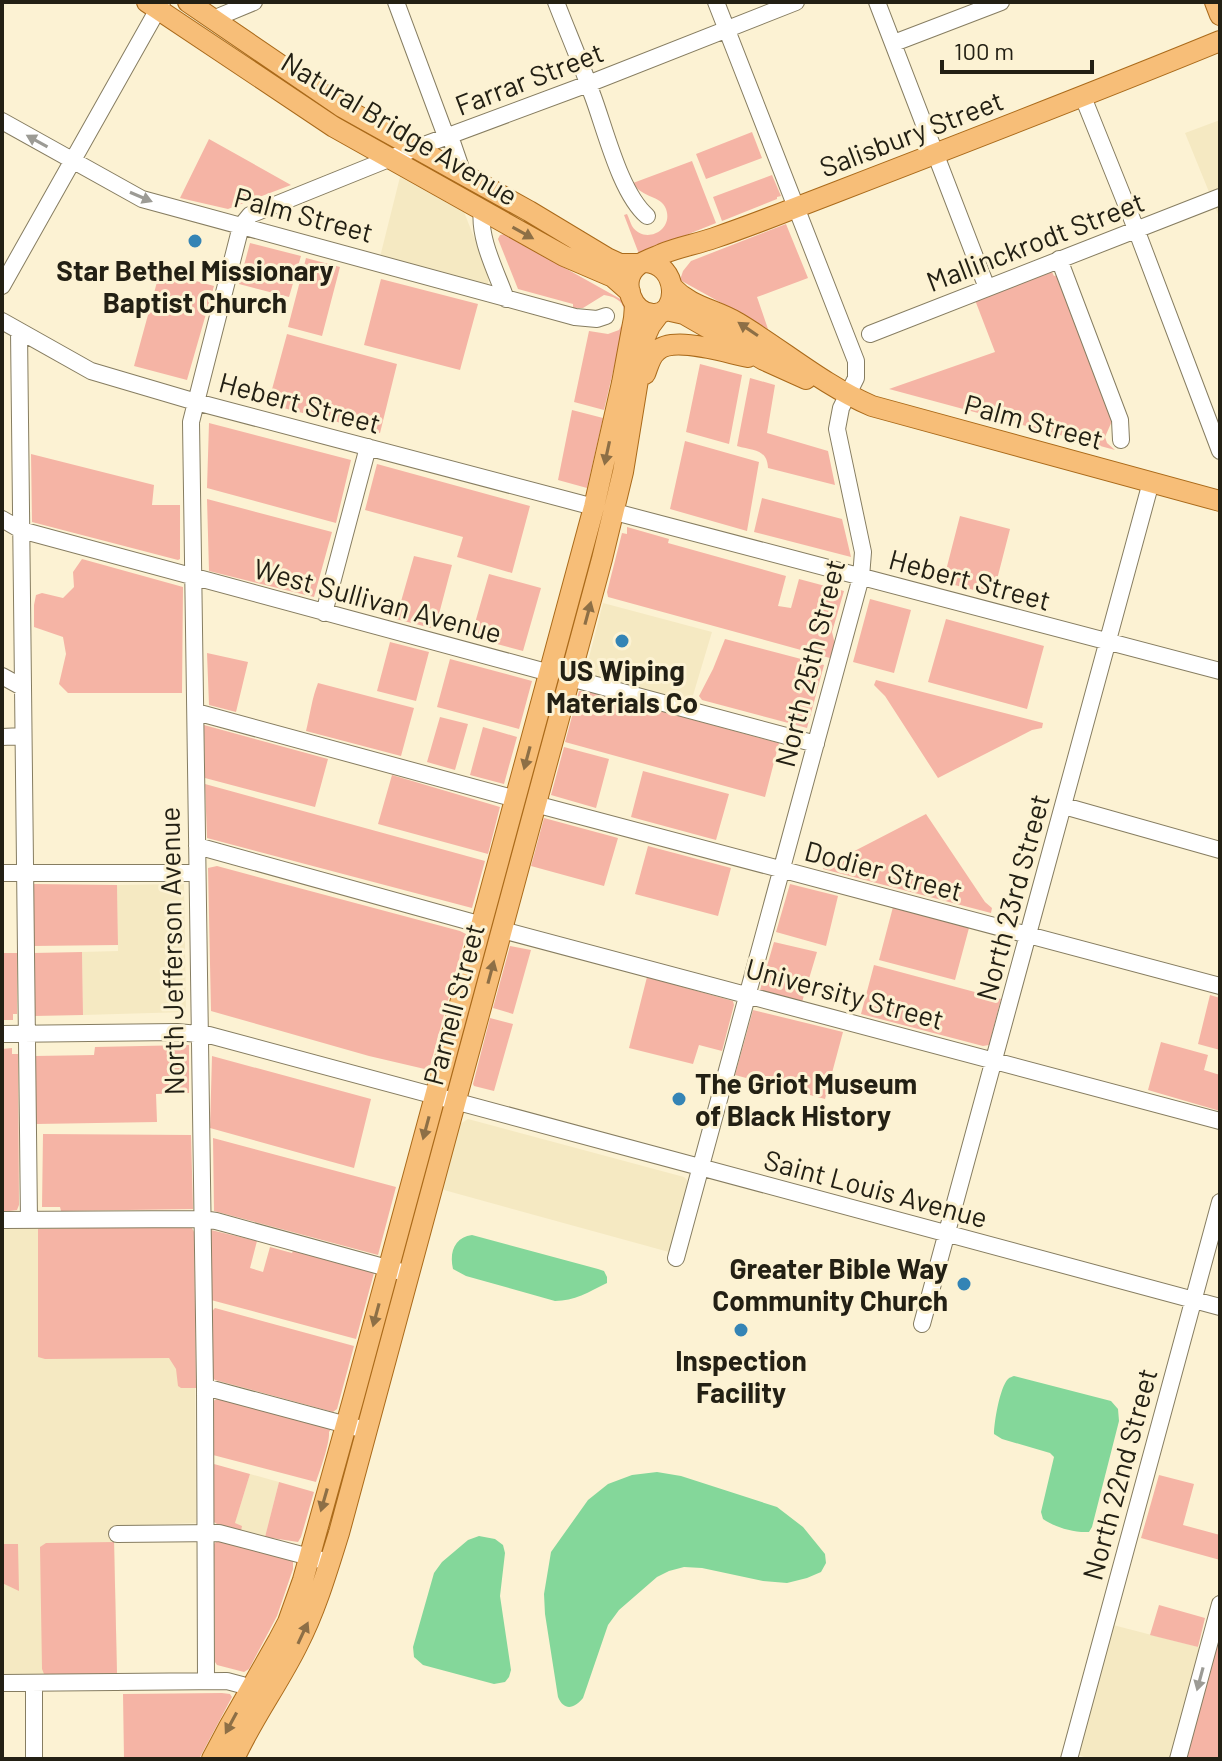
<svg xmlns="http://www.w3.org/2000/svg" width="1222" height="1761" font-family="Barlow,sans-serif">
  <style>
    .built { fill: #f5e9c2 }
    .green { fill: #f5b4a5 }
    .water { fill: #84d79a }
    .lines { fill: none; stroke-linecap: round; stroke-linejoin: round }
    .minor-casing { stroke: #867d61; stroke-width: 18 }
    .major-casing { stroke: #aa6a1a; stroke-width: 22 }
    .minor { stroke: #fff; stroke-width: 16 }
    .major { stroke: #f7be78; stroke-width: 20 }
    .oneway { fill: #9c9b95 }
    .oneway2 { fill: #8d6f46 }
    .poi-dot { fill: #3484b5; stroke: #fcf2d3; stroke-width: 3 }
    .labels { text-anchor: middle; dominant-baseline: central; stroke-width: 6; stroke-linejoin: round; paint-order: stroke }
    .street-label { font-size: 28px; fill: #232014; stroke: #fcf2d3 }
    .poi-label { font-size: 28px; font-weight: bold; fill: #232014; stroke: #fcf2d3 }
  </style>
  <rect width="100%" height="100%" fill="#fcf2d3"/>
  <path class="built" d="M1220,120V219L1185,133Z
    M400,177L464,212L489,275L488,284L485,285L380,257Z
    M603,603L712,632L691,702L585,673Z
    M184,884L186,1012L83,1015L82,952L118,951L117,885Z
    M468,1119L684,1177L687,1180L688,1189L669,1252L444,1190L443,1188L460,1124Z
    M186,1226L192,1228L194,1231L196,1523L114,1526L117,1674L2,1676V1229Z
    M250,1474L279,1482L265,1537L233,1529Z
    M1113,1625L1202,1648L1172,1759H1089L1079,1755Z"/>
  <path class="green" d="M752,132L762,158L706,179L696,154Z
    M209,139L291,185L228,209L180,198Z
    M692,161L716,223L639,254L624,215L627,214C629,218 630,222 632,226C644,245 674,231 666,209C661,195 643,199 633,183Z
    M772,175L781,196L777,197V199L722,221L713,197Z
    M786,224L808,278L757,297L768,329L680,280L683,271L691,261Z
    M504,234L624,301L627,312L604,410L574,402L589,331L608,334L619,330C629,313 626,298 604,295L583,308H573V304L518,289L498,239L500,235Z
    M250,243L301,256L289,297L239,284Z
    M306,258L340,267L322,336L288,327Z
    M160,271L214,286L187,380L134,366Z
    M1052,272L1054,276L1058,275L1112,421L1105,437L1107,443L1115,450L889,389L995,352L975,300Z
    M381,279L478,304L460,370L364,345Z
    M287,334L397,364L380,433L268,404Z
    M700,364L742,375L729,444L686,432Z
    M750,378L775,385L767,433L828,451L835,485L768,468C767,449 754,451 737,446Z
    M572,410L603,418L587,488L558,480Z
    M209,423L351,460L336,523L207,488Z
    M685,441L759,462L747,531L670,509Z
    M31,454L154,485L152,505H180V559L178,560L32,522Z
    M377,464L530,506L512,573L457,557L463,537L365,510Z
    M762,498L842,519L851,557L754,532Z
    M207,499L332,532L314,597L209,571Z
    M960,516L1010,529L993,595L943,582Z
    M627,527L669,539L668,543L786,576L778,606L791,608L799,579L844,591L832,632L835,644L830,658L608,597L607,592L622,533L627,534Z
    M414,556L452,565L435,629L396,619Z
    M82,559L183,587L182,693H68L59,684L66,654L63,637L34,627V605L36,595L42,593L63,598L74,587L73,572Z
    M489,574L541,588L523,651L471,637Z
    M870,599L911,610L894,673L853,662Z
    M946,619L1044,646L1027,709L928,682Z
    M725,639L824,665L807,728L702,700L699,696L713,669Z
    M390,642L429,652L416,701L377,691Z
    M207,653L248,662L236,712L209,705Z
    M450,659L532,681L519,729L437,707Z
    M876,680L1043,723L1042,728L1032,730L938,778L885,696L874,685Z
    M318,683L414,708L401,756L306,731C310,715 312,698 318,683Z
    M579,691H587L779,743L765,797L565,742Z
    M440,717L468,724L455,770L427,762Z
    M204,725L328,759L315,807L205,778Z
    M483,727L517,737L504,784L470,775Z
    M564,747L609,759L596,808L551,795Z
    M643,771L729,794L716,840L631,817Z
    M392,775L500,807L488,854L378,824Z
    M205,784L485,861L472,908L207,838Z
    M926,814L985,902L992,908L991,913L823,869L824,864L839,859Z
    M544,818L618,838L604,886L531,866Z
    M648,846L731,868L718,916L635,894Z
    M217,866L460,931L466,934L429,1070L369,1056L211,1011L208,868Z
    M32,884L117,885L118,945L32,946Z
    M790,884L838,896L826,946L776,932Z
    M893,907L969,928L955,980L879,960Z
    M774,942L817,952L802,1002L760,990Z
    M510,946L531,950L513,1014L493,1008Z
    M82,952L83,1015L34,1016L33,953Z
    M2,953H17V1014H13V1020H2Z
    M874,965L1001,999L989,1045L983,1046L861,1014Z
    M647,977L733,1001L734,1005L722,1051L699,1045L693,1064L629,1048Z
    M1210,995L1220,998V1050L1198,1044Z
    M753,1010L843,1032L825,1099L735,1075Z
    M490,1018L513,1024L494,1091L474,1086L473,1084Z
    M1161,1042L1208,1055L1204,1070L1220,1075V1111L1148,1090Z
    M189,1045V1093L156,1094L157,1122L36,1124L35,1056L94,1055L95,1047Z
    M12,1048V1054H18L19,1205L17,1210L2,1212V1049Z
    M212,1056L371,1099L354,1168L210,1128Z
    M43,1134L191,1135L193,1209L61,1211L60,1207H42Z
    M213,1138L396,1187L378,1255L214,1211Z
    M186,1226L192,1228L194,1232L196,1388H181L178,1386L176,1369L169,1358L45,1359L38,1357V1229Z
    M211,1230L257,1241L250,1268L263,1272L270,1247L292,1253L293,1251L374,1273L356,1339L211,1300Z
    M215,1308L354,1346L337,1409L333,1412L215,1380L213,1378L212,1311Z
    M219,1398L331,1429L329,1432C330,1443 320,1470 316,1482L213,1455V1401Z
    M214,1464L250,1474L235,1523L242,1526L241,1531L217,1524L214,1522L212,1465Z
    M1159,1475L1194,1484L1183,1525L1220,1535V1560L1141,1538Z
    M279,1482L314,1492L301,1537L298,1542L265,1537Z
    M218,1540L272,1554L293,1561V1569L277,1616L249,1669L244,1672L217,1665L215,1662L214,1544Z
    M114,1542L117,1674H44L42,1669L40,1547L46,1543Z
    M2,1544H18L19,1591L2,1583Z
    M1159,1605L1205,1618L1198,1647L1150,1635Z
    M1220,1626V1759H1184Z
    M222,1693L230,1694L232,1697L199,1759H124L123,1694Z"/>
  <path class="water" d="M472,1235L598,1269L604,1271L607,1277V1283C589,1292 574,1301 555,1301L466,1276L453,1269C449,1252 455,1237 472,1235Z
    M1014,1376L1111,1401L1118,1409L1119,1421L1092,1527L1089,1532C1073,1533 1055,1527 1043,1519L1041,1512L1054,1457L1050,1453L1002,1439L994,1434C994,1422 1000,1387 1008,1379C1010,1377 1012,1377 1014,1376Z
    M657,1472L681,1476L777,1507L803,1527L825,1554L826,1563L821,1572L807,1578L787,1583L763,1581L702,1568L684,1567L669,1571L657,1577L619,1610L608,1625L583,1698C574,1709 564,1711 558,1697L545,1614L544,1594L551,1552L588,1500L608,1484L632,1475Z
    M479,1536L495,1539L503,1545L505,1553L500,1596L511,1670L509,1677L505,1682L494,1684L423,1665L414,1657L413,1647L434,1573L442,1562L468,1540Z"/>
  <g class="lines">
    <g class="minor-casing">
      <path id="minor" d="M396,2L444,131L450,136L463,174
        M556,2C568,33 581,63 592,94C605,128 620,193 647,216
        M877,2L987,288
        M213,19L254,2
        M894,43L1001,2
        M1083,97L1136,229L1220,451
        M2,121L142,199L575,317L597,319L606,316
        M482,210C478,238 497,273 506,299
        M1059,259L1120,420L1121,440
        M2,286L162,2
        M2,321L91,371L196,402L594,507
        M19,331L29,1220
        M870,334L1220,197
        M615,512L1220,671
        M2,519L21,530L550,673
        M324,613L368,447
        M2,676L22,687
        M570,678L816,744
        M196,712L516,799
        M2,737L23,736
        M535,804L1220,986
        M1064,806L1220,850
        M197,846L482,925
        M2,873H197
        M502,930L1220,1121
        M2,1034L177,1032L209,1035L1220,1307
        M2,1220L202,1219L216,1221L409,1274
        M676,1258L861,577L863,552L837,429L841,408L856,378V361L716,2
        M922,1324L1151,482
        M205,1387L358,1428
        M117,1534L219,1533L321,1560
        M206,1681L205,1387L191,422L241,226L250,215L416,148L588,84L796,2
        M2,1683L227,1681L242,1685L259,1694
        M34,1683V1759
        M1069,1759L1220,1202
        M1178,1759L1220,1604"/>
    </g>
    <g class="major-casing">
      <path id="major" d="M147,2L334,127L564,256L613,277L630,292
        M188,2L342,107L529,211L607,258L620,264H639
        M1215,2L1220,15
        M645,262C679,263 680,316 653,314C632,313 621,283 635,268C641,261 654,258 662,254C679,247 697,244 714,238C743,228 772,217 800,206C940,152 1081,98 1220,41
        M672,287C692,308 715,309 738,323C783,350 823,385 872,406L1220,501
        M666,310L684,314L764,360L806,379
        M645,374C648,367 650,356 657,351C673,335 727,353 748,357
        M212,1759L229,1727L278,1641L288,1622L303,1580L353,1400L594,507L622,383L634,318L635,305
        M234,1759C252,1719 279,1683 298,1644C316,1609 327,1571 339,1533L602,559L623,472L645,337L650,326L659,314"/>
    </g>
    <use href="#minor" class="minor"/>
    <use href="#major" class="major"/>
  </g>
  <defs><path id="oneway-solid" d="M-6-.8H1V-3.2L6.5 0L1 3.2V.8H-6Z" transform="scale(2)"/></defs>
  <g class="oneway">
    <use href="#oneway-solid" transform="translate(37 141) rotate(-151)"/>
    <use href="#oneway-solid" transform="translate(141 197) rotate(23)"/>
    <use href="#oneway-solid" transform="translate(1200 1679) rotate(105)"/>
  </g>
  <g class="oneway2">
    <use href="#oneway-solid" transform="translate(523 233) rotate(29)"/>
    <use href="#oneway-solid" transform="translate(748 329) rotate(-146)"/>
    <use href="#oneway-solid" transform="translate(607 453) rotate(102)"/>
    <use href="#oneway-solid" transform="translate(588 613) rotate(-75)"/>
    <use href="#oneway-solid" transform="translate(527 758) rotate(105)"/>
    <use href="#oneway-solid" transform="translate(491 972) rotate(-75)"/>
    <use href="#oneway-solid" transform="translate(426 1128) rotate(105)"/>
    <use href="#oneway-solid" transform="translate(376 1315) rotate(105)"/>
    <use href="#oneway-solid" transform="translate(324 1500) rotate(106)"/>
    <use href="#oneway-solid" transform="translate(303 1633) rotate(-65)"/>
    <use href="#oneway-solid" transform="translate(231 1723) rotate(118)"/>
  </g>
  <g class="poi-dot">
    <circle cx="195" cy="241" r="8"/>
    <circle cx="622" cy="641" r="8"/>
    <circle cx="679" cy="1099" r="8"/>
    <circle cx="964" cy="1284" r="8"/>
    <circle cx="741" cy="1330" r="8"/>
  </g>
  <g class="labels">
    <g class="street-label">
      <text transform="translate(529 78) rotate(-21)">Farrar Street</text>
      <text transform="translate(400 128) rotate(31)">Natural Bridge Avenue</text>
      <text transform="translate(911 133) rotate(-21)">Salisbury Street</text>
      <text transform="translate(304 214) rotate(15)">Palm Street</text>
      <text transform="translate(1035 241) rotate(-21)">Mallinckrodt Street</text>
      <text transform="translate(300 402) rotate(15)">Hebert Street</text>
      <text transform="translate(1034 421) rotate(15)">Palm Street</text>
      <text transform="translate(970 579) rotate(15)">Hebert Street</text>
      <text transform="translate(378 600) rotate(15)">West Sullivan Avenue</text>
      <text transform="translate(809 663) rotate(-76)">North 25th Street</text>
      <text transform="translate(884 870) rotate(15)">Dodier Street</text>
      <text transform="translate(1012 897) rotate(-75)">North 23rd Street</text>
      <text transform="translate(171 951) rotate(-91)">North Jefferson Avenue</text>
      <text transform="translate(845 993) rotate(15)">University Street</text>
      <text transform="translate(453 1004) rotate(-75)">Parnell Street</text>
      <text transform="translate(876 1188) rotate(15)">Saint Louis Avenue</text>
      <text transform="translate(1119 1474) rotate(-75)">North 22nd Street</text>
    </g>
    <g class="poi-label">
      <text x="195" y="270">Star Bethel Missionary<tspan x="195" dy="32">Baptist Church</tspan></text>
      <text x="622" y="670">US Wiping<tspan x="622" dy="32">Materials Co</tspan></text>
      <text x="695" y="1083" text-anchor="start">The Griot Museum<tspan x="695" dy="32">of Black History</tspan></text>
      <text x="948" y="1268" text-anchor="end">Greater Bible Way<tspan x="948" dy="32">Community Church</tspan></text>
      <text x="741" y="1360">Inspection<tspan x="741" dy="32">Facility</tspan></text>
    </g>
  </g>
  <rect width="1222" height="1761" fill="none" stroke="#232014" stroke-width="8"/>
  <path d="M942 60v12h150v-12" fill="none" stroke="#232014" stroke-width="4"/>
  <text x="954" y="60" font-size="24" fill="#232014" stroke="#fcf2d3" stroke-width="6" paint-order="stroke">100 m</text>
</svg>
